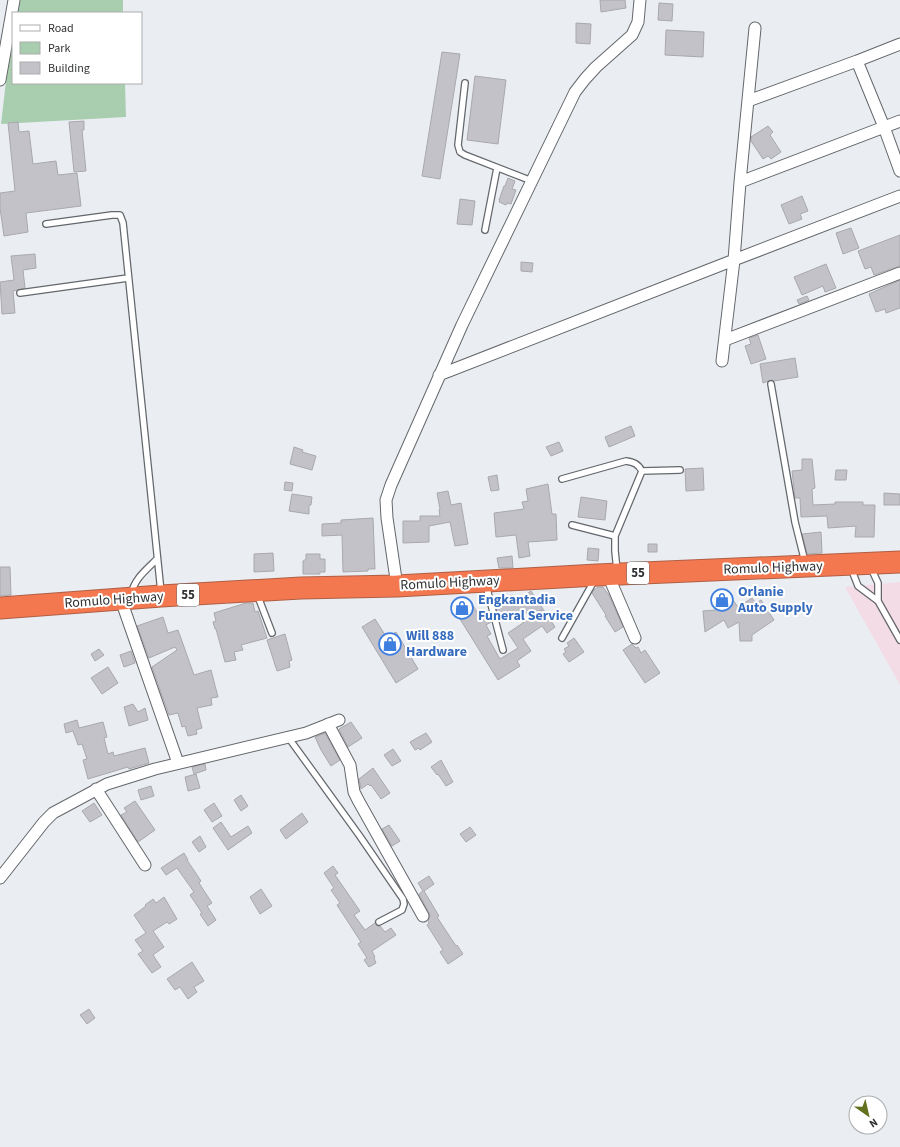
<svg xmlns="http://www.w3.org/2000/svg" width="900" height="1147" font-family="'Source Sans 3',sans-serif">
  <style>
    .industrial { fill: #f4dce7 }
    .green { fill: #a9ceaf }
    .building { fill: #c3c2c8; stroke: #a8a8ad }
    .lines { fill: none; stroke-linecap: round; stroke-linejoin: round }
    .lane-casing { stroke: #64676b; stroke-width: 8 }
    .street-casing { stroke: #64676b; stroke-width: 13 }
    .highway-casing { stroke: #af5f45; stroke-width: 23 }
    .lane { stroke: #fff; stroke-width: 5.5 }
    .street { stroke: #fff; stroke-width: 11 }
    .highway { stroke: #f4784f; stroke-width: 21 }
    .labels { text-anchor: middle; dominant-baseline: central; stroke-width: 4; stroke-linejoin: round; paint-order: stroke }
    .shield { fill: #fff; stroke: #6e6f70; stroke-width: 1 }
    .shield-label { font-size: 13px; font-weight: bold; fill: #303133 }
    .street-label { font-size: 14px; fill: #303133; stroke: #fff }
    .shop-label { font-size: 14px; font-weight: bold; fill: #366cbe; stroke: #fff; text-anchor: start }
  </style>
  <rect width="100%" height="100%" fill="#eaeef3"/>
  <path class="industrial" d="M900,582V685L845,587Z"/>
  <path class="green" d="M16,0H123V13H14Z
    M13,21V83H125L126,117L1,124Z"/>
  <path class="building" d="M600,0H625L626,8L601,12Z
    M659,3L673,4L672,21L658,20Z
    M576,23L591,24L590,44L576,43Z
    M666,30L704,32L703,57L665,55Z
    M442,52L460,54L440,179L422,176Z
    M475,76L506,80L498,144L467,140Z
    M84,121V130H82L86,171L74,172L69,122Z
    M18,122L19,132L29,131L33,164L56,161L58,175L77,173L81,206L26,213L28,232L4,236L0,208V193L15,191L8,123Z
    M768,126L773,132L770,135L781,152L771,159L768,156L763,159L751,141V137Z
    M508,178L515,181L512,189L516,190L511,204L507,203L506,205L499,202L500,200H499L504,186H505Z
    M802,196L808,211L800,214L802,219L789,224L781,205Z
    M460,199L475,201L472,225L457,224Z
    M851,228L859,248L843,254L836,233Z
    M900,235V266L874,275L871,267L865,269L858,251Z
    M35,254L36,268L23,270L25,288L13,291L15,313L2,314L0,282L14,280L11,256Z
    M521,262L533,263L532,272L521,271Z
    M826,264L836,288L825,292L823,286L802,295L794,277Z
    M900,280V308L886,313L885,309L876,312L869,294Z
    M807,296L809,300L799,304L797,300Z
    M758,335L766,359L751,364L745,346L751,344L749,338Z
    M795,358L798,377L774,381L771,380L763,383L760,364Z
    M631,426L635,436L609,447L605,437Z
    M559,442L563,451L551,456L546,447Z
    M294,447L303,450L302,452L316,456L312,470L290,464Z
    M802,459H812L815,488L812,489L813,505L835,504V502H863V505H875L874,537H855L856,526L828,528L827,516L801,517L800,498H795L792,471L802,470Z
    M703,468L704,490L686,491L685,469Z
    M836,470H847L846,480H835Z
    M497,475L499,490L491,491L488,477Z
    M285,482L293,483L292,491L284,490Z
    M548,484L552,514H556L557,540L528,542L530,556L519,558L516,535L496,537L494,513L524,509L522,502L528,501L526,489Z
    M448,491L451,505L461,503L468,544L455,546L450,522L429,526V542L403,543V521H420V516H440L439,510L440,509L437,493Z
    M884,493L900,494V505H884Z
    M292,494L312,497L311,505H309V514L289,511Z
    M581,497L607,501L605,520L578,517Z
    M373,518L375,569H368V571L343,572L342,535L322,536V524L341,523V520Z
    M821,532L822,553L807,554L802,534Z
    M648,544H657V552H648Z
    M588,548L599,549L598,561L587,560Z
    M273,553L274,571L254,572V554Z
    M306,554H320V559H325V572H320V574H303V561L306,559Z
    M512,556L513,568H499L497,558Z
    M0,567H10L11,595L0,596Z
    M598,587H603L609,595L623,627L615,632L605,616L606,615L592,593L594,590Z
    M531,591L555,627L547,633L542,626L523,639L531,651L517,661L520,666L498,680L455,611L470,601L481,618L489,613L491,622L486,625L491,634L487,636L500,659L518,648L508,633L542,610L499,619L496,608L498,607L496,598L513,595L515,602Z
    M728,593L738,607L752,598L756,603L761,600L774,620L752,635V641H740L739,622L728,628L724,620L705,632L703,611L716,610L712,604Z
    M246,603H253L255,612L258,611L267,638L241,645L243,650L234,652L236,660L225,662L216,629H215L213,622L216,621L214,613Z
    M163,617L168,633L178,630L194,675L211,670L218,697L211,698L212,705L197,708L202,728L196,730L197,734L188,736L185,726L182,727L178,713L169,715L152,667L177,650L175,647L149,658L137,626Z
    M375,619L387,638L396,632L418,669L396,683L362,627Z
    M285,634L292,660L289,661L290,667L277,671L267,640Z
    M574,638L584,652L569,662L563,654L566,652L564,649L569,646L567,643Z
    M632,644L636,648L638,647L641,653L645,650L660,673L645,683L623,650Z
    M99,649L104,655L95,661L91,654Z
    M131,651L135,663L124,667L120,655Z
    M108,667L118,683L102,694L91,678Z
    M133,704L138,712L145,708L148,720L129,726L124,707Z
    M77,720L79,728L103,722L107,737L104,738L108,754L113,752L114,756L145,748L149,763L129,769L128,767L88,779L83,760L87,759L82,744L78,745L73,731L66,733L64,724Z
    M351,722L362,738L348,747L339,729Z
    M325,733L340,760L331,766L321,750L315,737Z
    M426,733L432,742L420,750L419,748L415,750L410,742Z
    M393,749L401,761L392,766L384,755Z
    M441,760L453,782L446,786L438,774L437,775L431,767Z
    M205,764L206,770L194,774L192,767Z
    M373,768L390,793L381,799L371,785L370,786L368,784L361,789L359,779Z
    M196,774L200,788L188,791L185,777Z
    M151,786L154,796L141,800L138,790Z
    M241,795L248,806L241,811L234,800Z
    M135,801L155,830L138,842L121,815L127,812L124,808Z
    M94,803L102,815L90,822L82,811Z
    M214,803L222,816L212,822L204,810Z
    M302,813L308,822L286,839L280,830Z
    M221,822L231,837L248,826L252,833L228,850L213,828Z
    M389,825L400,841L392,846L382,829Z
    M470,827L476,835L466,842L460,834Z
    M200,836L206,847L199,852L192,842Z
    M184,853L188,860H187L201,881L199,883L212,903L207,906L216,920L208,926L200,914L202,913L190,895L194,892L177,868L166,875L161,868Z
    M333,866L338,873L335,875L360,911L354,915L365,930L375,923L377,926H380L385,932L391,928L396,935L372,951L375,957L374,958L376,963L369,967L364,960L367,958L358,944L361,942L337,905L340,903L331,890L334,888L324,873Z
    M429,876L434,884L424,891L439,916L437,917L456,946L457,945L463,954L448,964L440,952L443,950L427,925L429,923L428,921L430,916L429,913L419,894L423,891L418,883Z
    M261,889L272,906L260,914L250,897Z
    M164,897L177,919L169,924L167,922L153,931L164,947L153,955L161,967L152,973L138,954L143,951L135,940L146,933L134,915L146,906L145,905L153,899L156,903Z
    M192,962L204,981L194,987L197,992L188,999L180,987L175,990L167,979Z
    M89,1009L95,1018L87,1024L80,1015Z"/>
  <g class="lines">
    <g class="lane-casing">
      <path id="lane" d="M465,83L458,145L460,152L465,155L532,181
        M46,224L112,215H120L123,223L161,592
        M485,230L497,168
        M20,293L128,278
        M771,384L795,522L805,562
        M642,471L680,470
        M562,479L626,461C634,462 638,464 642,471L615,536V551L617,570
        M572,525L615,536
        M851,568L858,586L878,601L900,640
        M871,568L878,583V601
        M486,585L503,650
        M257,594L272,633
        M131,595C134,579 146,570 157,559
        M562,638L594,581
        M288,737L359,835L403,899L404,904L402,910L379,922"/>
    </g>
    <g class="street-casing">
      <path id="street" d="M857,61L884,127L900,171
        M0,80L14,0
        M748,101L857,61L900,44
        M740,182L900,121
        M725,340L900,273
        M722,361L734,260L740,182L755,28
        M439,375L734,260L900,196
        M608,575L635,638
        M397,586L387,518L386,500L391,485L462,325L575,92L585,79L596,67L632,35L638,22L640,0
        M121,600L178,763
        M328,724L350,765L354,792L358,800L423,916
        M96,789L145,865
        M0,878L44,822L53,813L107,784L155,769L306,733L339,720"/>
    </g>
    <g class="highway-casing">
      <path id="highway" d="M0,608L161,596L301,588L397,586L597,575L900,562"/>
    </g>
    <use href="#lane" class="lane"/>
    <use href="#street" class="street"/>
    <use href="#highway" class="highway"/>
  </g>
  <defs>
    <g id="shop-ring" transform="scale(1.15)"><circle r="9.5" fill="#fff" stroke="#3f7fe0" stroke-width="1.5"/><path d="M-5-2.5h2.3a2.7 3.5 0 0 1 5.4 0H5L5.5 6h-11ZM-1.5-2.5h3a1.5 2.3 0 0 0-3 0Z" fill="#3f7fe0"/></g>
  </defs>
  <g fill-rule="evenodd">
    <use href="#shop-ring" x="722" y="600"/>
    <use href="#shop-ring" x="462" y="608"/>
    <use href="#shop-ring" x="390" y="644"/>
  </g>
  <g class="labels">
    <g class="shield">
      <rect x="627" y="562" width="22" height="22" rx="3"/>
      <rect x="177" y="584" width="22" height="22" rx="3"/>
    </g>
    <g class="shield-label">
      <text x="638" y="573">55</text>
      <text x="188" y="595">55</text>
    </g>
    <g class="street-label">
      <text transform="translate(773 568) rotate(-2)">Romulo Highway</text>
      <text transform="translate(450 583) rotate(-3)">Romulo Highway</text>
      <text transform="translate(114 600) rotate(-4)">Romulo Highway</text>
    </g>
    <g class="shop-label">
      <text x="738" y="592">Orlanie<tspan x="738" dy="16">Auto Supply</tspan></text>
      <text x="478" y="600">Engkantadia<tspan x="478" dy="16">Funeral Service</tspan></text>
      <text x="406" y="636">Will 888<tspan x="406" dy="16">Hardware</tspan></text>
    </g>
  </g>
  <rect x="12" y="12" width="130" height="72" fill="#ffffff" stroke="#acadad"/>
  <rect x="20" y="25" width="20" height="6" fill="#ffffff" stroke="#acadad"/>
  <text x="48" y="32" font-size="12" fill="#303133">Road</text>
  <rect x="20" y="42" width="20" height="12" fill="#a9ceaf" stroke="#acadad"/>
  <text x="48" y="52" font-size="12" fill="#303133">Park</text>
  <rect x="20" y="62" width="20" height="12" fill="#c3c2c8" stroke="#acadad"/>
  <text x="48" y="72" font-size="12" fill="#303133">Building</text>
  <g transform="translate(868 1115) rotate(146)"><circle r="19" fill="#ffffff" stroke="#acadad"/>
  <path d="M0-3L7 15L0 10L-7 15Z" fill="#62711d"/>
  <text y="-6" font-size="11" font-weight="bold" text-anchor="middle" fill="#303133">N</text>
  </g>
</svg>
